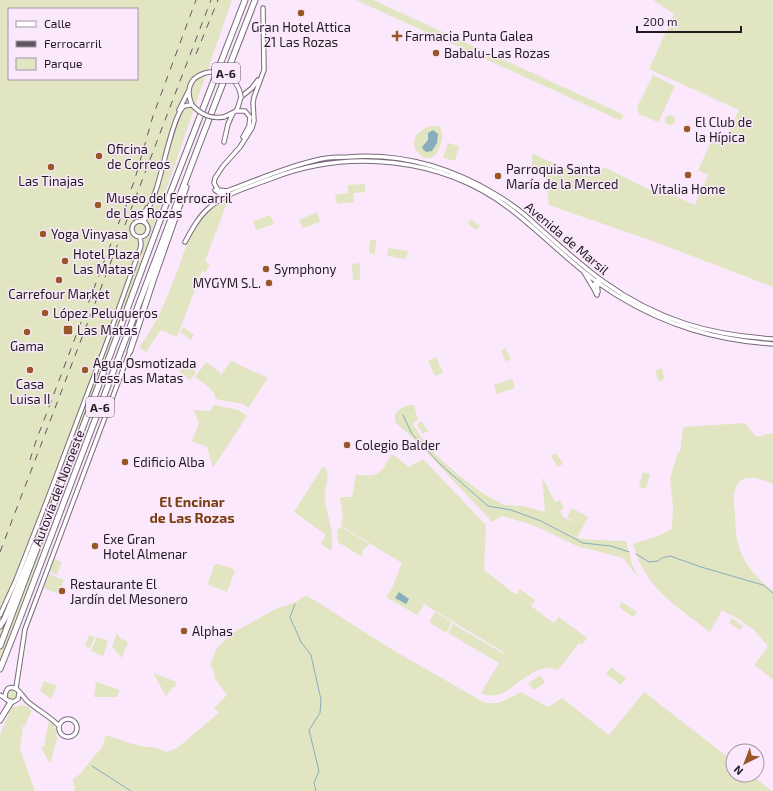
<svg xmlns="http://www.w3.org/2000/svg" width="773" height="791" font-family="'Exo 2',sans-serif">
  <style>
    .green { fill: #e1e5c2; fill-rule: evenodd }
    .water { fill: #88adbc }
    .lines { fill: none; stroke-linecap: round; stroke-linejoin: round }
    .stream { stroke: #88adbc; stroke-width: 1 }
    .minor-casing { stroke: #7a6a7b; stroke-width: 5.5 }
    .highway-casing { stroke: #7a6a7b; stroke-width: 7 }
    .minor { stroke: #fff; stroke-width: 3.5 }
    .highway { stroke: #fff; stroke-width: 5 }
    .rail { stroke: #5f5660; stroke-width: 1; stroke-dasharray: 7 7; stroke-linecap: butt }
    .minor-bridge-casing { stroke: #7a6a7b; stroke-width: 5.5; stroke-linecap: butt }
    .minor-bridge { stroke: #fff; stroke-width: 3.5 }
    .poi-dot { fill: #995627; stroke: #fbe8fc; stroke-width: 1.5 }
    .labels { text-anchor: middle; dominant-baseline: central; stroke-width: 3; stroke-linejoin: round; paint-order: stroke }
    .shield { fill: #fbe8fc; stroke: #625863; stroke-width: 1 }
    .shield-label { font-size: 12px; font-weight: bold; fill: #201a21 }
    .poi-label { font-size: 13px; fill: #201a21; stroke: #fbe8fc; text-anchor: start }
    .street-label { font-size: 13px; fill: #201a21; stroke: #fbe8fc }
    .neighbourhood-label { font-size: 14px; font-weight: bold; fill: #7a3e11; stroke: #fbe8fc }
  </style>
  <rect width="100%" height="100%" fill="#fbe8fc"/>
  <path class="green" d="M0,0H232L0,668ZM9,9H137V79H9Z
    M356,0H373L622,114L623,117L621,120H619Z
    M653,0H773V287L658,243L549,205C547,194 548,183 544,172L532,166V154H534L568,170L581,166L582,171L588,176C595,177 600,173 604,167L654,192L656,187L695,205L708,175L698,170L712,140L723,145L739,110L649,69L674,14Z
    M653,75L675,86L659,121L657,122L639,114L637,107Z
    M665 120a5 5 0 1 1 10 0a5 5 0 1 1-10 0Z
    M432,126H439C445,134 441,146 436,155L429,158H424C407,147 413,130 432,126Z
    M448,143L459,146L455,161L443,158Z
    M365,184V192L353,193L354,202L337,204L335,195L348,193V185Z
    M226,199L227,203L205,261L210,264L206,272L202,271L177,337L161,330L146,352L140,348V346C158,323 168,294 179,267C185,248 192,227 206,213C211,207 219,203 226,199Z
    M317,212L320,222L303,228L299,220Z
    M270,215L274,224L256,230L253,221Z
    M471,219L480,226L476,230L468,224Z
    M370,240H376L375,254L369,253Z
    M388,248L408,251L406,259L387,256Z
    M360,263V280H353L352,264Z
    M183,327L194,335L191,340L180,332Z
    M505,348L511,359L506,362L501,351Z
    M436,357L443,373L435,376L428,361Z
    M231,361L268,378L248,408L243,404L216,399L214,393L210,390V388L195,377L206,362L221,373L218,379Z
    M184,363L196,372L190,380L179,371L180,370L179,369Z
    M661,368L665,379L659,382L655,371Z
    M512,379L515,388L497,394L494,385Z
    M214,405L239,410L247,416L213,468L207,447L192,441L199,423L194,410L210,411Z
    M408,405H414L418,420L413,423L414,426L424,441L435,452L434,453L457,474L487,496L505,505L523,506L545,512L542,477L555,502L560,500L564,509L560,511L563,517L579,523L567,517L572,508L588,517L577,538L593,540L626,541L632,564L638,577L623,558L577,546L533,525L502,516L492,522L416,441L395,422V414L400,409Z
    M421,421L428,431L423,434L417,425Z
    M745,423L756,437L773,433V484C758,477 738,471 734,494C733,500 734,506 735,512C735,528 736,543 743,557C750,571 761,581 773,591V679L754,665L768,646L753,629L735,617L722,610L710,632C676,606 644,587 633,544L658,536L672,529L673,507L670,478L678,452H680L683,427Z
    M556,453L563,464L558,467L551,456Z
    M392,454L409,467L423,459L486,525L484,570L516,595L520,589L535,600L531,606L554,623L559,617L587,638L582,645L579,643L558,670C529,658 509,707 481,693L505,653L414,598L424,605L417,615L386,597L393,586L402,563L341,526L343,518L340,497H352L356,475C381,477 380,473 392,454Z
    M323,466C332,472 325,485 325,495C325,514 336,531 331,551L321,544L326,535L294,512Z
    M643,472L650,474L646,489L639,487Z
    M341,527L369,544L367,547L363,549L362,557L338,542L337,530Z
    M54,559L62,562L57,575L50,572Z
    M216,564L229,567L235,571L227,592L209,585L208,583L214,566Z
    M49,574L64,580C62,586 60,589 58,594L44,588Z
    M306,595L393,650L485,703H499L521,692L548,707L562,698L609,735L644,692L733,761V775H751L772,791H75L73,779L79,775L102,747L106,735L129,743L145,747H152L167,752L177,748L219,713L214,708L227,695L215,679L214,671L210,664L217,648L232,633L276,609L296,602Z
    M622,602L637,612L633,617L619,607Z
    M435,612L452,622L446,633L429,622Z
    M732,618L743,626L740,630L729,623Z
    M453,624L504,654L499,663L448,633Z
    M117,633L120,638L128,642L122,658L112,647Z
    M89,635L95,637L90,648L85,646Z
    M97,637L108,641L103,656L91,651Z
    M611,667L626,678L621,685L606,674Z
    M153,673L177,682L175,687H173L166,696Z
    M540,675L545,683L534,690L528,684Z
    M44,681L57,686L51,699L40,691Z
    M96,682L120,690L117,697H94Z
    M7.5 695a4.5 4.5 0 1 1 9 0a4.5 4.5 0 1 1-9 0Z
    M20,705L27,706L32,711L24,727L20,724L23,728L20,749L35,791H0V735L12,706L16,707Z
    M51,721L56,730L57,739L50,764L41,747H44L48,724Z"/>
  <path class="water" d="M433,130L438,134L437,143L432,151L426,152L423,149L422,147L428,140V133Z
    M399,592L409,599L406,604L395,598Z"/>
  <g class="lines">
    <path class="stream" d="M403,415L412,434L441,465L488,506L511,510L541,521L583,543L611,546L629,552
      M636,554L649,562L658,561L662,558L670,556L701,567L763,585L773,593
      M295,604L290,617L301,642L311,655L321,700L320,713L309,730L319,771L314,783L316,791
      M92,766L131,791"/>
    <g class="minor-casing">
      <path id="minor" d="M263,8L264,70L254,97L253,103L254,121L252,128L240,147L223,166L215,178L214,183L218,190L227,191C258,180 287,166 321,159C330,157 339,157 348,157C400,153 450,167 495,194C510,203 524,213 536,225C558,244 580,265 604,282C657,320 709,335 773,339
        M179,110L188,92
        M236,111H245L250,117L249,126L243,137
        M224,117L236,111L238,107L241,97L252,88L258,80
        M224,142L228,124L233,113
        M215,190L220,194H230
        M140,221L147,208
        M132 229a8 8 0 1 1 16 0a8 8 0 1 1-16 0Z
        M144,222C147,211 152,201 156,190C162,173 173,117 183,107C186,105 189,105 192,105C188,96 187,87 194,79
        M185,242C192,229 199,216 210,207C226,193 252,186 270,179C348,148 442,157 509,208C546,236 578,272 618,296C667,326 716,340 773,344
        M584,272L594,289
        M597,281L598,292
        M597,295L594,289V284L599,282
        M0,615L16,580L48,498L105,347L140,249L141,245L140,237
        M16,688L25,629L130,351
        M0,695C5,697 7,702 13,702L18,699L19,693
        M5,698C5,692 7,686 14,688C19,689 23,697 27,701C37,710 50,716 59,726
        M59 728a9 9 0 1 1 18 0a9 9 0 1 1-18 0Z"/>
    </g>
    <g class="highway-casing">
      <path id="highway" d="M130,351L154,278L186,187
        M0,626L5,618L36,542
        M0,646L112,350L165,207L245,0
        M0,669L17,626L199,145L255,0
        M0,720L11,702"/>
    </g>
    <use href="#minor" class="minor"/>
    <use href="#highway" class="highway"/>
    <path class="rail" d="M196,54L218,0
      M126,202L134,182L153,116L196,0
      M30,460L36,441L121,217L129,199
      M0,552L211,0"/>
    <g class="minor-bridge-casing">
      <path id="minor-bridge" d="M194,79C212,64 238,74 241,97
        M192,105C202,115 210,119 224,117"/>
    </g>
    <use href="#minor-bridge" class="minor-bridge"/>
  </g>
  <g class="poi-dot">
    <circle cx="301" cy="13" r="4"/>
    <path d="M395 30h4v4h4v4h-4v4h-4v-4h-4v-4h4z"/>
    <circle cx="436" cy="53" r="4"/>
    <circle cx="687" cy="129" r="4"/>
    <circle cx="99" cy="156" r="4"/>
    <circle cx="51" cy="167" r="4"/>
    <circle cx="688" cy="175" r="4"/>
    <circle cx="498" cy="176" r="4"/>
    <circle cx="98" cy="205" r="4"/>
    <circle cx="43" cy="234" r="4"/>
    <circle cx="65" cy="261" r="4"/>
    <circle cx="266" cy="269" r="4"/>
    <circle cx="59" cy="280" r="4"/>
    <circle cx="269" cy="283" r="4"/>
    <circle cx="45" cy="313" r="4"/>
    <rect x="63" y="325" width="10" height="10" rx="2"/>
    <circle cx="27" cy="332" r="4"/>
    <circle cx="30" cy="370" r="4"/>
    <circle cx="85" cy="370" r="4"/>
    <circle cx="347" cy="445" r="4"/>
    <circle cx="125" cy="462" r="4"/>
    <circle cx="95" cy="546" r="4"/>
    <circle cx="62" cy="591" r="4"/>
    <circle cx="184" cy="631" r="4"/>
  </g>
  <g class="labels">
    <g class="shield">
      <rect x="212" y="63" width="28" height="20" rx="3"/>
      <rect x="86" y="397" width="28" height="20" rx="3"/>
    </g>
    <g class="shield-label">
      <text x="226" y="73">A-6</text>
      <text x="100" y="407">A-6</text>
    </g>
    <g class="poi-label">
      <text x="301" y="27" text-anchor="middle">Gran Hotel Attica<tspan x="301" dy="15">21 Las Rozas</tspan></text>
      <text x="405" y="36">Farmacia Punta Galea</text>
      <text x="444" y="53">Babalu-Las Rozas</text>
      <text x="695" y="122">El Club de<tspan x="695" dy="15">la Hípica</tspan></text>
      <text x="107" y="149">Oficina<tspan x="107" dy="15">de Correos</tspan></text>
      <text x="506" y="169">Parroquia Santa<tspan x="506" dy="15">María de la Merced</tspan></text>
      <text x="51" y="181" text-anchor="middle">Las Tinajas</text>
      <text x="688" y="189" text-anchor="middle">Vitalia Home</text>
      <text x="106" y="198">Museo del Ferrocarril<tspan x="106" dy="15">de Las Rozas</tspan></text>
      <text x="51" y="234">Yoga Vinyasa</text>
      <text x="73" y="254">Hotel Plaza<tspan x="73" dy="15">Las Matas</tspan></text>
      <text x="274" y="269">Symphony</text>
      <text x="261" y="283" text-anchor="end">MYGYM S.L.</text>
      <text x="59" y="294" text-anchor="middle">Carrefour Market</text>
      <text x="53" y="313">López Peluqueros</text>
      <text x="77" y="330">Las Matas</text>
      <text x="27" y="346" text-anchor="middle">Gama</text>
      <text x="93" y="363">Agua Osmotizada<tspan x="93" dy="15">Less Las Matas</tspan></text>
      <text x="30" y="384" text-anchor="middle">Casa<tspan x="30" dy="15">Luisa II</tspan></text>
      <text x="355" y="445">Colegio Balder</text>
      <text x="133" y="462">Edificio Alba</text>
      <text x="103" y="539">Exe Gran<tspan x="103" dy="15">Hotel Almenar</tspan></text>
      <text x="70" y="584">Restaurante El<tspan x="70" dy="15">Jardín del Mesonero</tspan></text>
      <text x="192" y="631">Alphas</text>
    </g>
    <g class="street-label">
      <text transform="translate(567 238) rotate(40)">Avenida de Marsil</text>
      <text transform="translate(58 488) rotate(-69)">Autovía del Noroeste</text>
    </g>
    <g class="neighbourhood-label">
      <text x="192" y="501">El Encinar<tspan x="192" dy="16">de Las Rozas</tspan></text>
    </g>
  </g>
  <rect x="8" y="8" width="130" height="72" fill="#fbe8fc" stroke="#a396a4"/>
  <rect x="16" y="21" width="20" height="6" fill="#ffffff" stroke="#a396a4"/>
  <text x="44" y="28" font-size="12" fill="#201a21">Calle</text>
  <rect x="16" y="41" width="20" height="6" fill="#5f5660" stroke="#a396a4"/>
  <text x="44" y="48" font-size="12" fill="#201a21">Ferrocarril</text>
  <rect x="16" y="58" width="20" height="12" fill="#e1e5c2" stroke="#a396a4"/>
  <text x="44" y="68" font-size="12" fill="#201a21">Parque</text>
  <g transform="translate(745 763) rotate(222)"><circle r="19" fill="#fbe8fc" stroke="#a396a4"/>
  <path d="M0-3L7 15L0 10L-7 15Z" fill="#995627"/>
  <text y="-6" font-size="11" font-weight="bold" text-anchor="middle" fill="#201a21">N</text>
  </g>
  <path d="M637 26v6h104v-6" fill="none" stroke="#201a21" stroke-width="2"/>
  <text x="643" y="26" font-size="12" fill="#201a21" stroke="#fbe8fc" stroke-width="3" paint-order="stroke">200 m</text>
</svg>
